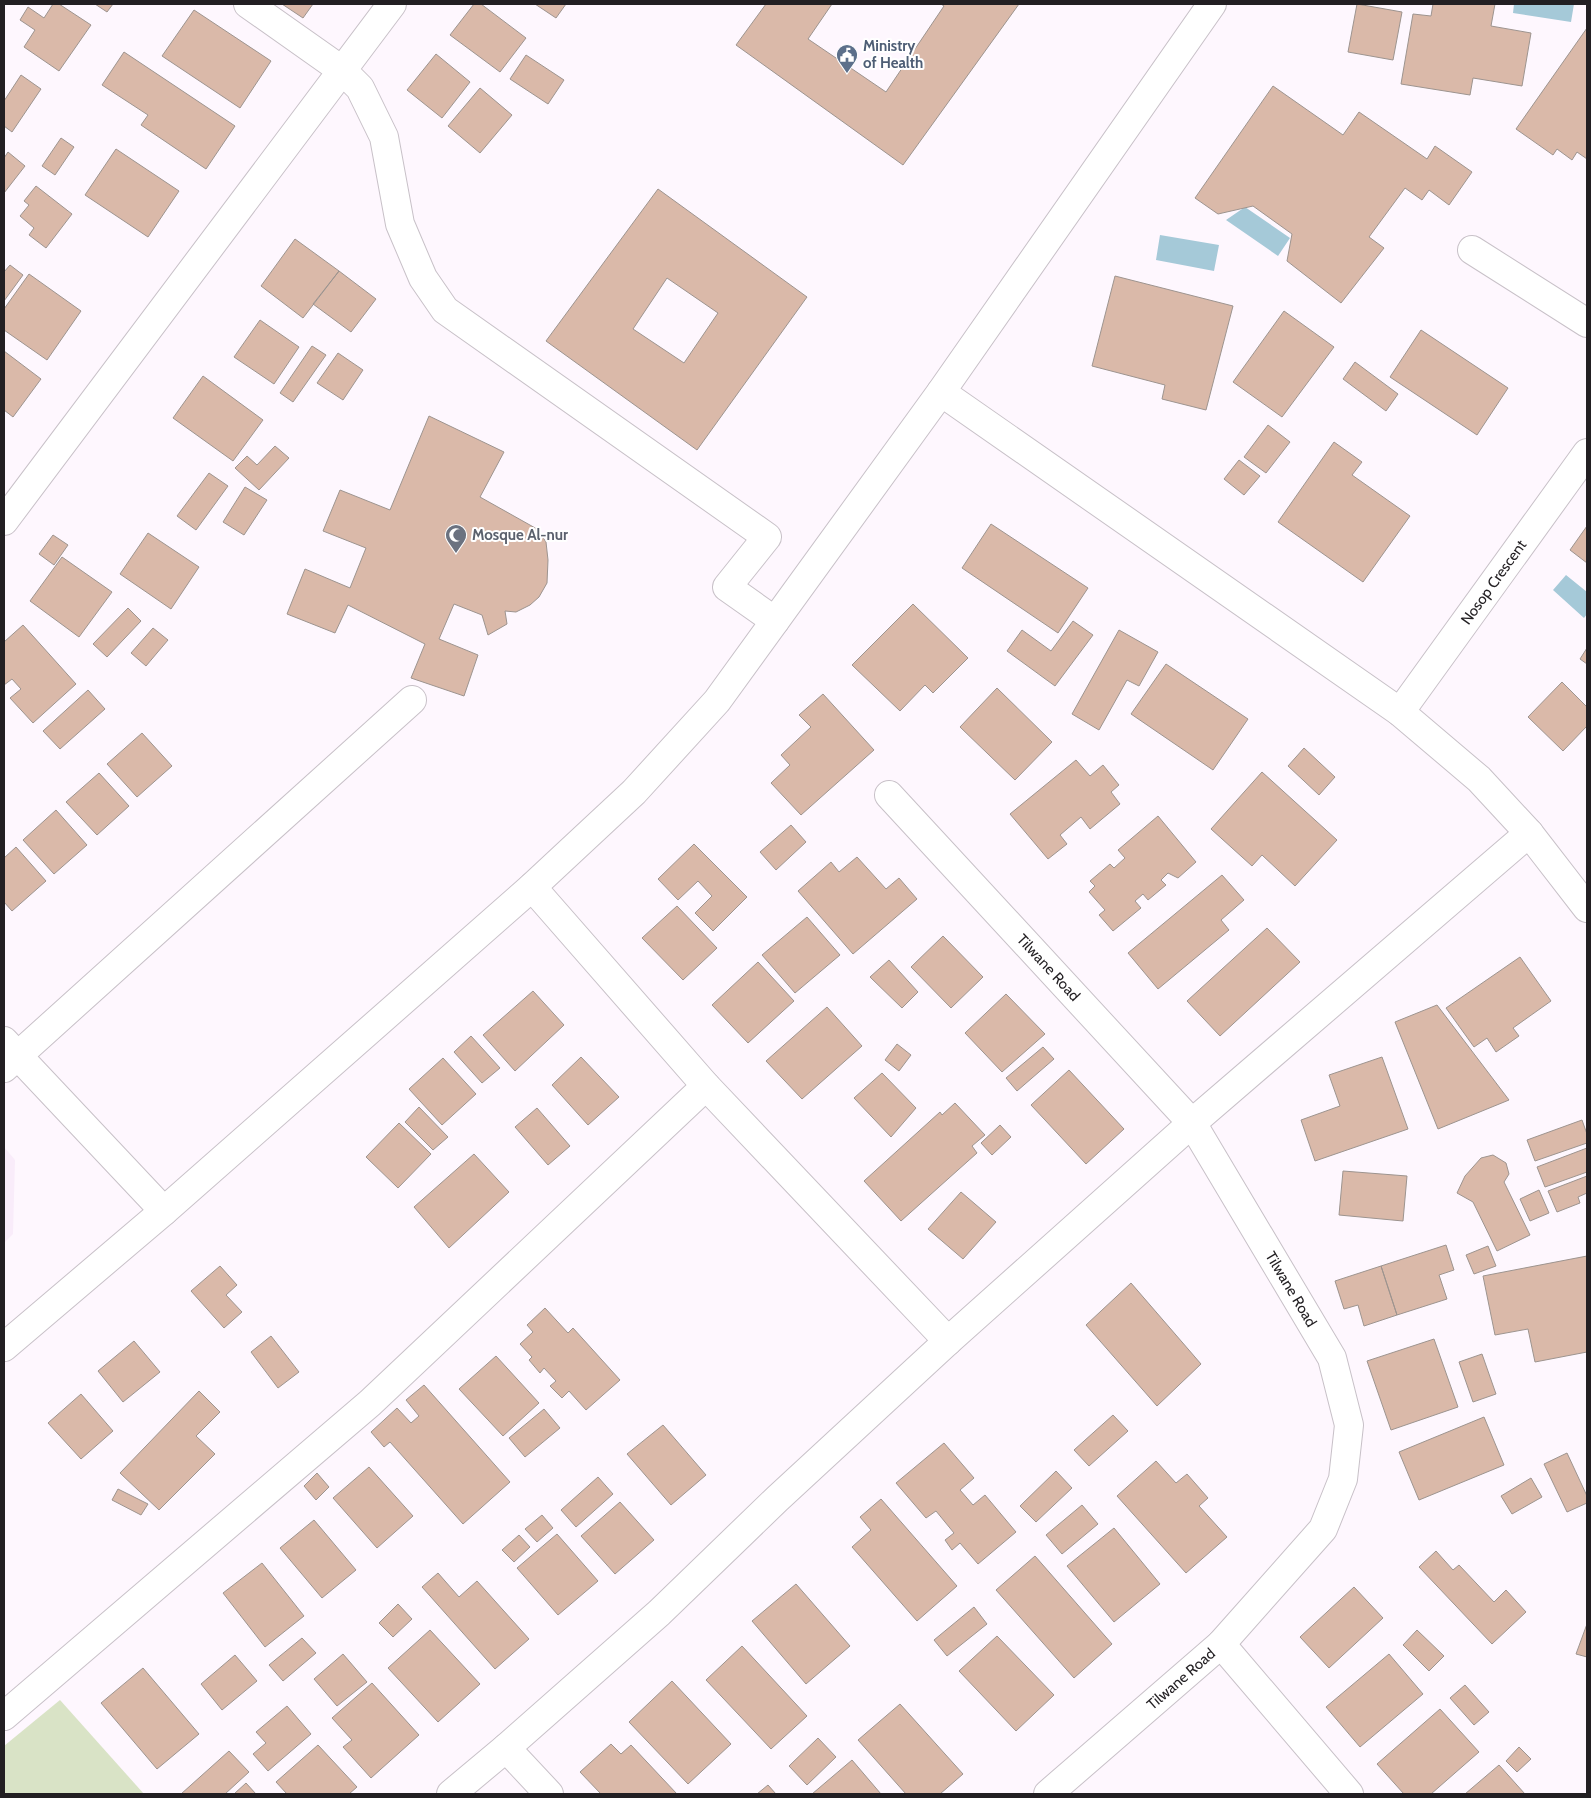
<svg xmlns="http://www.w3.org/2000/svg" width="1591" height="1798" font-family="Cabin,sans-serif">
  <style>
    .built { fill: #f9ecfa }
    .green { fill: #d9e3c6 }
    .water { fill: #a5c9d8 }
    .building { fill: #dab9a9; stroke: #9d948f; fill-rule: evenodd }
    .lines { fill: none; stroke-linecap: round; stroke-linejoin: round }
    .minor-casing { stroke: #c8c1c8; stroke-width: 30 }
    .minor { stroke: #fff; stroke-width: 28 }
    .labels { text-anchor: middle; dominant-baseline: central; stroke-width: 4; stroke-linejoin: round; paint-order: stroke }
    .service-label { font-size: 15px; font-weight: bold; fill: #4e5e75; stroke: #fff; text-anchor: start }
    .worship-label { font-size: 15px; font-weight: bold; fill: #5b616d; stroke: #fff; text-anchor: start }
    .street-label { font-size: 15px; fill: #221f22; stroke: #fff }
  </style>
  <rect width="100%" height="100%" fill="#fef7fe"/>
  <path class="built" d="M4,1147L15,1160L13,1234L4,1243Z"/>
  <path class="green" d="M60,1700L144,1794H4V1746Z"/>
  <path class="water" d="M1514,4H1574L1571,22L1513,13Z
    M1245,207L1290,238L1278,256L1226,220Z
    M1160,235L1219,245L1214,271L1156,260Z
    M1566,575L1587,592V614L1584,618L1553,590Z"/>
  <path class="building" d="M53,4H59L91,25L59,71L24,47L35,30L20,20L28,7L44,18Z
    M95,4H113L107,12Z
    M282,4H313L303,18Z
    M474,4H481L526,38L500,72L450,35Z
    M535,4H566L556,18Z
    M766,4H832L808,39L886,92L944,6L941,4H1019L903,165L736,45Z
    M1357,4L1402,12L1393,60L1348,52Z
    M1433,4H1495L1491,26L1531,33L1522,86L1473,78L1470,95L1401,84L1413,14L1431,16Z
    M194,10L271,61L240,108L162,56Z
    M1587,28V159L1577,152L1572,160L1557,149L1553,155L1516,129Z
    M124,52L235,126L206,169L141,125L148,115L102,85Z
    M436,54L470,82L442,118L407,90Z
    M526,55L564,80L548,104L510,79Z
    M21,75L41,89L12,132L4,126V101Z
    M1273,86L1343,135L1359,112L1427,159L1435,146L1472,172L1449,205L1429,190L1422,200L1405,188L1369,237L1384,248L1341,303L1287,261L1292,234L1253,206L1218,214L1195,198Z
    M480,88L512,115L480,153L448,126Z
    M61,138L74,147L55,175L42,166Z
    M116,149L179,191L148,237L85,195Z
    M8,152L25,166L4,193V158Z
    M36,186L72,214L46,248L29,235L34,228L20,216L29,205L24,201Z
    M658,189L807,297L697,450L546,341ZM667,278L718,313L684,363L633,329Z
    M295,239L339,271L303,318L261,286Z
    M10,265L23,275L4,301V272Z
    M339,271L376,299L351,332L313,304Z
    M29,274L81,311L47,360L4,330V309Z
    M1115,276L1233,306L1206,410L1162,399L1165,385L1092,366Z
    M1284,311L1334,347L1282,417L1233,382Z
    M260,320L299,347L274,384L234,357Z
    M1421,330L1508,388L1477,435L1390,377Z
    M312,346L326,355L293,402L280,393Z
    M4,351L41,379L13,417L4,410Z
    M338,353L363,370L343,400L317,383Z
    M1355,362L1398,394L1386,411L1343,379Z
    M203,376L263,420L233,461L173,418Z
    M429,416L504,452L480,497L537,529L546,542L548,560L547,583L539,597L530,605L516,612L505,611L507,624L488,635L482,615L454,604L439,639L478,655L464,696L411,678L425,644L348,605L335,633L287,614L305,569L350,588L366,548L323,531L340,490L390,510Z
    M1268,425L1290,442L1266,473L1244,457Z
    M1334,442L1362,462L1352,475L1410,516L1363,582L1278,522Z
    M275,446L289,458L259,490L235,468L247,456L257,465Z
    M1239,460L1260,476L1244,495L1224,479Z
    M209,473L228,486L196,530L177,516Z
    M245,487L267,500L244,535L223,522Z
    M991,524L1088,588L1058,633L962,568Z
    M1587,526V563L1570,550Z
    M148,533L199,567L171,609L120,574Z
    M53,535L68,545L54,565L39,554Z
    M62,557L112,592L79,637L30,601Z
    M913,604L968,658L933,693L925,685L900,711L852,665Z
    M128,608L141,621L107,657L93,644Z
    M1073,621L1093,635L1055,686L1007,651L1022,630L1051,651Z
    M23,625L76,684L33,723L10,698L21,689L12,679L4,685V642Z
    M153,628L168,640L146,666L131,653Z
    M1119,630L1158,652L1139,686L1127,680L1099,730L1072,714Z
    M1587,648V664L1580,659Z
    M1166,664L1248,719L1213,770L1131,714Z
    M1562,682L1587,707V726L1563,751L1528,717Z
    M997,688L1052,742L1015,780L960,727Z
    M88,690L105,709L60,749L43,731Z
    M823,694L874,750L801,815L771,783L790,765L781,755L811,727L799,715Z
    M142,733L172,766L137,797L107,764Z
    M1304,748L1335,777L1319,795L1288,766Z
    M1076,760L1090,776L1103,765L1119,785L1111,792L1120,804L1090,829L1081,817L1060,835L1067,844L1048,859L1010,814Z
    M1262,772L1337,840L1295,886L1262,855L1252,866L1211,829Z
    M99,773L129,806L97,835L66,802Z
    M56,810L87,845L54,874L23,840Z
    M1158,816L1196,862L1178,878L1168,873L1161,880L1166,885L1148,900L1143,894L1135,901L1141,908L1113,931L1099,915L1105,910L1089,892L1095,886L1090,881L1110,864L1114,868L1125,858L1118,850Z
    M791,825L806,842L776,870L760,852Z
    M694,844L747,897L713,931L695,913L712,896L698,881L678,900L658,879Z
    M16,847L46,881L12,911L4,902V858Z
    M857,857L886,889L899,878L917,899L853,954L798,891L831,862L839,872Z
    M1222,875L1244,900L1221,920L1229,930L1158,989L1128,953Z
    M677,906L717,948L683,980L642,938Z
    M807,917L840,955L795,993L762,955Z
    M1267,928L1300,962L1220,1036L1187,1001Z
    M943,936L983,977L951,1008L911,967Z
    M1520,957L1551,1001L1513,1028L1519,1036L1496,1052L1487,1038L1474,1047L1446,1008Z
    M889,960L918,992L902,1008L870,977Z
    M758,962L794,1001L748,1043L712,1005Z
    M533,991L564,1025L515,1071L483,1035Z
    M1006,994L1045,1034L1002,1072L965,1033Z
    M1437,1005L1509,1100L1438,1129L1395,1022Z
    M827,1007L862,1046L802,1099L766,1061Z
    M471,1036L500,1068L482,1083L454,1052Z
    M897,1044L911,1055L899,1071L885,1060Z
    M1043,1047L1054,1059L1017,1091L1006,1078Z
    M581,1057L619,1097L588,1125L552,1085Z
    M1382,1057L1408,1129L1315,1161L1301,1120L1340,1106L1329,1075Z
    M443,1058L476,1094L442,1125L409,1089Z
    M1069,1070L1124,1129L1086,1164L1031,1105Z
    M882,1073L916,1108L891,1137L854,1098Z
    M955,1103L985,1135L972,1146L977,1153L901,1221L864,1181L940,1112L942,1115Z
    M419,1107L448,1137L433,1150L405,1122Z
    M537,1108L570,1146L548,1165L515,1127Z
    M1582,1120L1587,1134V1143L1535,1161L1527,1140Z
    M399,1123L431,1154L398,1188L366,1157Z
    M1000,1125L1011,1137L992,1155L981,1143Z
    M1587,1148V1172L1545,1187L1537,1167Z
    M474,1154L509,1192L449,1248L414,1207Z
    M1493,1155L1506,1163L1509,1174L1504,1182L1530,1235L1497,1251L1473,1202L1457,1193L1465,1176L1481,1158Z
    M1343,1171L1407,1176L1403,1221L1339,1215Z
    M1587,1176V1193L1578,1197L1580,1203L1557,1212L1548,1191Z
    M1539,1190L1549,1213L1530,1221L1520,1199Z
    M961,1192L996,1222L963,1259L928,1229Z
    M1446,1245L1454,1270L1439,1275L1447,1299L1397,1315L1381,1266Z
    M1488,1246L1496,1266L1474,1274L1466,1255Z
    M1587,1256V1352L1535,1362L1528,1329L1495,1335L1483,1276Z
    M220,1266L237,1285L226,1295L242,1312L224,1328L191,1291Z
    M1381,1266L1397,1315L1364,1326L1358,1305L1344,1309L1335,1281Z
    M1131,1283L1201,1364L1157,1406L1086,1325Z
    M545,1308L568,1333L573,1328L620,1380L586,1410L569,1391L562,1398L550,1386L556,1381L544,1368L540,1373L529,1360L532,1357L520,1344L533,1332L527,1325Z
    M271,1336L299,1372L278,1388L251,1352Z
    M1434,1339L1458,1407L1391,1430L1367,1361Z
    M134,1341L160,1372L123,1402L98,1371Z
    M1482,1354L1496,1394L1473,1402L1459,1362Z
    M496,1356L539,1403L503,1436L459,1389Z
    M424,1385L510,1482L463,1524L390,1442L384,1447L371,1432L397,1408L411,1423L419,1416L406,1400Z
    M199,1391L220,1412L196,1436L215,1454L159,1510L120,1473Z
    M81,1394L113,1431L81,1459L48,1423Z
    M544,1409L560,1428L525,1457L509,1438Z
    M1113,1415L1128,1431L1089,1466L1074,1450Z
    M1484,1417L1504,1465L1419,1500L1399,1452Z
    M663,1425L706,1475L671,1505L627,1454Z
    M944,1443L974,1478L960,1490L973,1505L985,1495L1016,1532L978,1564L960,1543L952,1550L945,1540L954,1533L936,1511L926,1518L896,1483Z
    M1567,1453L1587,1496V1503L1567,1512L1544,1464Z
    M1156,1461L1176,1483L1187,1474L1208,1498L1199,1506L1227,1537L1186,1573L1117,1496Z
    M369,1467L413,1516L377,1548L333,1498Z
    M1056,1471L1072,1488L1036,1522L1020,1506Z
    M317,1473L329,1487L316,1500L304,1486Z
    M598,1477L613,1494L576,1527L561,1510Z
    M1531,1478L1542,1497L1512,1514L1501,1496Z
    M118,1489L148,1504L141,1515L112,1500Z
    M881,1499L957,1586L917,1621L852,1547L871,1530L860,1517Z
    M620,1502L654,1540L615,1574L581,1536Z
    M1082,1505L1098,1524L1062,1554L1046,1535Z
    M542,1515L553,1528L537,1542L525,1529Z
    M314,1520L356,1570L322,1598L280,1548Z
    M1114,1528L1160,1584L1114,1622L1067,1566Z
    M557,1534L598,1581L558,1615L517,1568Z
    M519,1535L530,1547L514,1562L502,1550Z
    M1436,1551L1453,1570L1459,1565L1494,1602L1506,1590L1526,1612L1492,1644L1419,1567Z
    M1035,1556L1112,1644L1074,1678L996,1590Z
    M262,1563L304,1616L265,1647L223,1593Z
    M438,1573L459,1597L477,1581L529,1639L495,1669L422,1587Z
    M796,1584L850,1646L806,1684L752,1621Z
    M1354,1587L1383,1618L1329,1668L1300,1637Z
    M398,1604L412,1619L393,1637L379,1623Z
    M974,1607L987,1624L947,1656L934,1640Z
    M1587,1624V1657L1576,1654Z
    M430,1630L480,1684L438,1722L388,1668Z
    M1417,1630L1444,1656L1429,1671L1403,1645Z
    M997,1636L1054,1695L1016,1731L959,1671Z
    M302,1638L316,1653L283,1681L269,1665Z
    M742,1646L807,1716L771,1749L706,1680Z
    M343,1654L367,1682L337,1706L314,1679Z
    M1389,1654L1423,1694L1360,1747L1326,1707Z
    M235,1655L257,1681L222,1710L201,1684Z
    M143,1668L199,1734L157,1769L101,1703Z
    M672,1681L731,1744L688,1784L629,1722Z
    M372,1683L419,1735L371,1778L343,1747L352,1740L332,1718Z
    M1465,1685L1489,1712L1474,1725L1450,1698Z
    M900,1704L963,1774L940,1794H906L858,1740Z
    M287,1706L311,1734L268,1771L253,1754L266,1743L256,1732Z
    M1440,1709L1479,1752L1431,1794H1404L1377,1764Z
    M818,1738L836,1757L807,1785L789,1766Z
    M611,1744L621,1754L631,1745L677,1794H601L580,1772Z
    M318,1745L357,1787L349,1794H287L276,1782Z
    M1519,1747L1531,1759L1517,1772L1506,1761Z
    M229,1751L249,1772L225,1794H181Z
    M852,1760L881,1794H812Z
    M1499,1765L1525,1794H1465Z
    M246,1783L256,1794H234Z
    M768,1785L776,1794H757Z"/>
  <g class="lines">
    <g class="minor-casing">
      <g id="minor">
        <path d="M248,4L343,71L360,88L384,137L400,224L423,278L445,310L767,537L727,587L775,621"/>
        <path d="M1472,250L1587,323"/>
        <path d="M941,392L1400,712L1479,779L1529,833L1587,908"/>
        <path d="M4,521L392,4"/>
        <path id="s1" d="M1400,712L1587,453"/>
        <path id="s2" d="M889,795L1192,1123L1332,1358L1349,1425L1343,1479L1323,1529L1221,1644L1048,1794"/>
        <path d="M532,887L706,1086L948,1341"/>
        <path d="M4,1041L164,1211"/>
        <path d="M4,1068L412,700"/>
        <path d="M4,1347L164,1211L532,887L634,792L717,701L941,392L1212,4"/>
        <path d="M1221,1644L1349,1794"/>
        <path d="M4,1716L370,1403L706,1086"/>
        <path d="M506,1748L549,1794"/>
        <path d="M451,1794L506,1748L659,1613L777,1499L948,1341L1192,1123L1529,833"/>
      </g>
    </g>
    <use href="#minor" class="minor"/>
  </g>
  <defs>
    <g id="civic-pin" transform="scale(1.125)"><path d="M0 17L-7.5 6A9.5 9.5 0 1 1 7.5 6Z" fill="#5c6f8a" stroke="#fff"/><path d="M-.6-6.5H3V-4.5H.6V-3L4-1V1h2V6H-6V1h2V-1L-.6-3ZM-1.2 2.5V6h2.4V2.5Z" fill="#fff"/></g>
    <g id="mosque-pin" transform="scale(1.125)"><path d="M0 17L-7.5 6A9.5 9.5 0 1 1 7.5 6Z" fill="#6b7280" stroke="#fff"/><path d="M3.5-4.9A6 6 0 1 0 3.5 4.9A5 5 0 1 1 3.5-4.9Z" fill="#fff"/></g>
  </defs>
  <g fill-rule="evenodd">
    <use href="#civic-pin" x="847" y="55"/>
    <use href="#mosque-pin" x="456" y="535"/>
  </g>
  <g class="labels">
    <g class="service-label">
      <text x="863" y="46">Ministry<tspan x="863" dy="17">of Health</tspan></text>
    </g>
    <g class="worship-label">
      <text x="472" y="535">Mosque Al-nur</text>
    </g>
    <g class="street-label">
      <text stroke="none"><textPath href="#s1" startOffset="160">Nosop Crescent</textPath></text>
      <text stroke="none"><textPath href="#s2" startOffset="235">Tilwane Road</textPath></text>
      <text stroke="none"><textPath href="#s2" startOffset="640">Tilwane Road</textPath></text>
      <text transform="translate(1181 1679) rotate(-41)">Tilwane Road</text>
    </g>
  </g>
  <rect width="1591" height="1798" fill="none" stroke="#221f22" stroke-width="10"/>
</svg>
